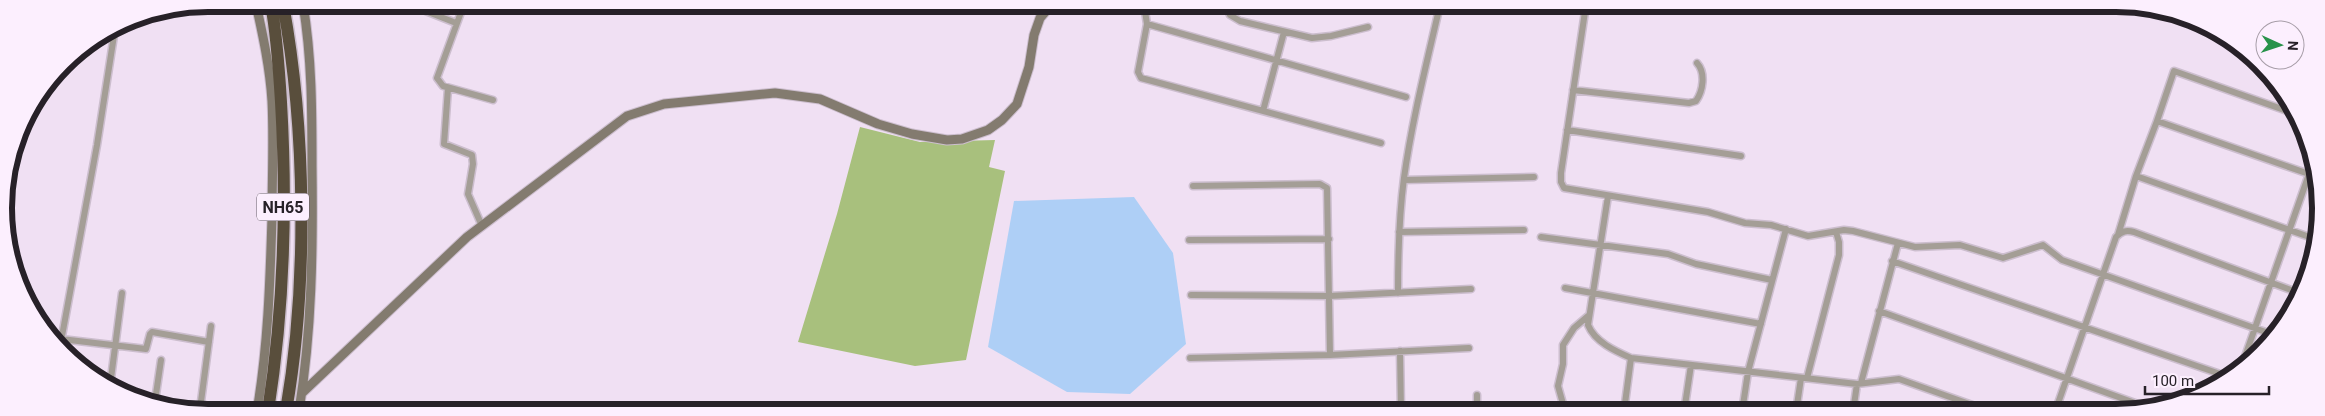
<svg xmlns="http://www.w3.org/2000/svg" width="2325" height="416" font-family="Roboto,sans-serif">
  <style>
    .green { fill: #a8c07d }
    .water { fill: #aecff6 }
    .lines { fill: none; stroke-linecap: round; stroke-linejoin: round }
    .street-casing { stroke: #ccbece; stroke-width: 9 }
    .secondary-casing { stroke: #ccbece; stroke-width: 11 }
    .highway-casing { stroke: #ccbece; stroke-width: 15 }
    .street { stroke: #a49e96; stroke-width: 6 }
    .secondary { stroke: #837b6f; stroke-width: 9 }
    .highway { stroke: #594e3c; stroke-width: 12 }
    .labels { text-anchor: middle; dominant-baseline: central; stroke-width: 4; stroke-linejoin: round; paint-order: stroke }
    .shield { fill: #fceffe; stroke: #675f68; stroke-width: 1 }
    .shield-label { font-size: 16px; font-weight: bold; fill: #272128 }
    .rim { fill: none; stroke: #272128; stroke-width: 6 }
  </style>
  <rect width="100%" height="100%" fill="#f0e0f3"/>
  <path class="green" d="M860,127L920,142L995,140L989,167L1005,171L966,360L915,366L798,342L837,214Z"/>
  <path class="water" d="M1134,197L1173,253L1186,344L1130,394L1067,392L988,347L1014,201Z"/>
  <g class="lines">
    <g class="street-casing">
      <path id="street" d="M408,4L456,23
        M464,4L437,78L443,86L493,100
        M1144,5L1147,24L1138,72L1141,78L1381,143
        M1225,5L1230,15L1240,21L1312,38L1331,36L1368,27
        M1586,5L1561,173V182L1564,188L1708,212L1745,223L1771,225L1808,236L1844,230L1853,231L1915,247L1960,245L2003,258L2043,245L2062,260L2274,335
        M1226,8L1243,5
        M1147,24L1406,97
        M448,88L444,144L472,155L473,164L468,194L482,226
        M1573,90L1689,103L1696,101C1703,91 1706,73 1697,63
        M1263,111L1284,32
        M2157,121L2174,71L2293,113
        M1567,130L1741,156
        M2315,159L2309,174L2157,121L2136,176L2318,240
        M1404,180L1534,177
        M1193,186L1320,184L1327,188L1330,355
        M1608,196L1588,325C1595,342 1615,351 1631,358L1857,384L1899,379L1992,412
        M1399,232L1524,230
        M2118,235L2136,176
        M1541,237L1668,254L1696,264L1772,280
        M1189,240L1329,239
        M1892,261L2226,376
        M1565,288L1761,324
        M1398,293C1398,254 1399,216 1404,178C1412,120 1427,62 1440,5
        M1191,295L1329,296L1471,289
        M1879,311L2149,408
        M61,339L146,349L150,334L152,332L209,342
        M60,347L97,145L115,29
        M1400,351L1401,411
        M1190,358L1330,355L1469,348
        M161,360L155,401L200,406
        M2242,365L2309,174L2316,177
        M1807,378L1839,255V242L1836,232
        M1861,383L1898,243
        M110,386L122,293
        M1477,395V411
        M143,399L155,401V402
        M1401,407H1438
        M200,409L211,326
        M1565,411L1558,386L1563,364V345L1574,328L1588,316
        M1624,411L1631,358
        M1684,412L1691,365
        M1742,412L1748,372L1786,229
        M1796,412L1801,378
        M1853,412L1857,384
        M2055,412L2116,237C2122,231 2126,230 2134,232L2302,294"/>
    </g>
    <g class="secondary-casing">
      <path id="secondary" d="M256,4C263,36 270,68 272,101C274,140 272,179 272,218C270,283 268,347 257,411
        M302,393L467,237L627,116L664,104L775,93L820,99L878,124L912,134L947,140L962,139L988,130L1002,120L1017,104L1029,67L1034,35L1040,18L1052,4
        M299,411C312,330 313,249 312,167C312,112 312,58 303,4"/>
    </g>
    <g class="highway-casing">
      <path id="highway" d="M283,4C306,129 308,285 286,411
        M268,411C284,309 287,205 281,102C279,69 277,36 271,4"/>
    </g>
    <use href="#street" class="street"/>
    <use href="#secondary" class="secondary"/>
    <use href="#highway" class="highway"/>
  </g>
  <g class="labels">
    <rect class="shield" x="257" y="193.5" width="52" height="27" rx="4"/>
    <g class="shield-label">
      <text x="283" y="207">NH65</text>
    </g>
  </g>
  <path d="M0 0H2325V416H0ZM208 12H2116A196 196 0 0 1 2312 208V208A196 196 0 0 1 2116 404H208A196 196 0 0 1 12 208V208A196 196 0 0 1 208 12Z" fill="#fceffe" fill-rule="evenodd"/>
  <path class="rim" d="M208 12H2116A196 196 0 0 1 2312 208V208A196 196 0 0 1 2116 404H208A196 196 0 0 1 12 208V208A196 196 0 0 1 208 12Z"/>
  <g transform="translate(2280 45) rotate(93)"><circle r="24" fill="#fceffe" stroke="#a79da8"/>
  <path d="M0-4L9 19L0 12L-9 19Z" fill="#28924a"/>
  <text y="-8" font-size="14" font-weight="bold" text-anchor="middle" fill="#272128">N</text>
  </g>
  <path d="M2145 386v8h124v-8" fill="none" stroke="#272128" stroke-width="2.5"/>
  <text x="2152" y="386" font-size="15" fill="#272128" stroke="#fceffe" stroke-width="4" paint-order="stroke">100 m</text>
</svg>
